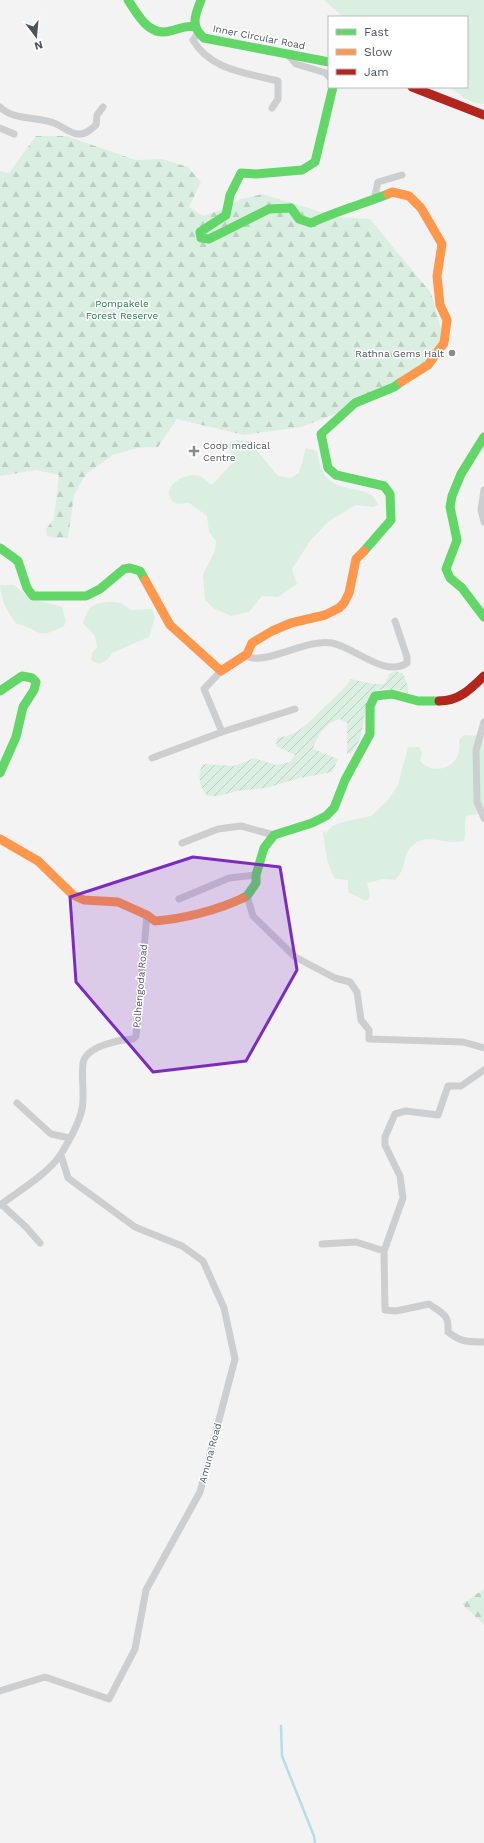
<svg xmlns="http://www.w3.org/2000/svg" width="484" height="1843" font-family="'Work Sans',sans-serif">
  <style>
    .grass { fill: #daefe2 }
    .forest { fill: url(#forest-firs) }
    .garden { fill: url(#garden-furrows) }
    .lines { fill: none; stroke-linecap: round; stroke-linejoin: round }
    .stream { stroke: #b3dee8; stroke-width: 2.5 }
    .street { stroke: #cdced0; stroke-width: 7 }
    .fast { stroke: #63d668; stroke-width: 9 }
    .slow { stroke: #ff974d; stroke-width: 9 }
    .jam { stroke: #b3261e; stroke-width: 9 }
    .marked { fill: #7b2cbf; fill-opacity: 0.2; stroke: #7b2cbf; stroke-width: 3; stroke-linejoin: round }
    .poi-dot { fill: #868c92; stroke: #fff; stroke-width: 1.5 }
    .labels { text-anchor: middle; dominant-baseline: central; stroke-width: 3; stroke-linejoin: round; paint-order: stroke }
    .street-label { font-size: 10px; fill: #4b555d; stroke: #fff }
    .park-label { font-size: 10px; fill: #22794c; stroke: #fff }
    .poi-label { font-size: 10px; fill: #4b555d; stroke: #fff; text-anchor: end }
  </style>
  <defs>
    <pattern id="forest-firs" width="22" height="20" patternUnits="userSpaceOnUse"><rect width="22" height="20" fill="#daefe2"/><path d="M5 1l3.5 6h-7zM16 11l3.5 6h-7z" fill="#bdcfc4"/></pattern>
    <pattern id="garden-furrows" width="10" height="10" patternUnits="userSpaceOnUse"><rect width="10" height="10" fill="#daefe2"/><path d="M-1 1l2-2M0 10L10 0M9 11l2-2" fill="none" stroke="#bdcfc4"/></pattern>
  </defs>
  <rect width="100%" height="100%" fill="#f3f3f3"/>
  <path class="grass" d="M324,0H484V104C470,103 461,97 451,87H467V17H343Z
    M237,440L249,441L278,476L290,478L299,473L306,448L317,451C324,506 369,476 378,505L373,507L356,505L329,521L310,541L292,569L297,584L278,597L262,596L249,612L231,616L213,608L205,600L203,574L215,551L216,541L209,532L207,516L189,503L178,504L173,502C172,500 169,496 169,494C169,481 188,473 199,476C203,477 208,483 212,485L234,461L228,445L231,441Z
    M0,585H14L30,598L62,607L66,621L64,626C35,641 41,629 17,624C8,614 0,598 0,585Z
    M108,602C118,602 123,602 130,610L152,609L155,617L149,637L112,653L107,660L99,664L91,660L92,653L97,647L95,636L83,623C89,606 91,604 108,602Z
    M464,735L484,736V813L466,816C464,826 466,832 464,841C446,846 427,831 412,846C403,855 406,863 401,872C400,875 397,877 395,880L383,879L367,883L370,895L369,899L366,901L348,892V880L335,879C326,862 325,850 323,831L326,833L332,826L343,822L371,816L388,800L398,785L408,747H419L422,753L420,761C432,775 457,769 459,750C460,747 459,743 459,740Z"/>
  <path class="forest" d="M36,136H66L136,160L161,159L188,167L201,182L189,207L203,216L226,208L241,199L262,194L338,217L370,219L431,293L445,343L416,371L357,406L301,427L244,435L177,419L158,447L137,448L113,455L86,474L74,495L68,538H57L47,536L46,529L54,519L59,475L36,470L0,476V171L9,173Z
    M484,1589V1625L462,1604Z"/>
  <path class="garden" d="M395,671L403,673L408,687V693C402,690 396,689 390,689C360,686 367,722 359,741C357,746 353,750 351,754L347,753V723L340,719C326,722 317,735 313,749L338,759L332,772L300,778L266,788L237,791L218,796H207C199,786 197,775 203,764L234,766L254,758L276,765L290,762L295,755L276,746L277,738C304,734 311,718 330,702C338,694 345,688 351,679L374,684H385L389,674Z"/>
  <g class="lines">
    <path class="stream" d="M281,1726L282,1756L314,1836L315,1843"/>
    <path class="street" d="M198,33L193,40C210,70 247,73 278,81V99L272,108
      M288,55L296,64L326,73L329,77
      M0,107C14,121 37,116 54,123C62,126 72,135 80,134C87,134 91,129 96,125L97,115L103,107
      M0,128L14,134
      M374,200L378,182L402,175
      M484,490L481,510L484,522
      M246,656C266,666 306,638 332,643C354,647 385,678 407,663V657L395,621
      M221,671L204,689L222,732
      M484,722L476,750L477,802L484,818
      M152,758L222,732L295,709
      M182,843L218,829L241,826L274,835
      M247,896L253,916L295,957L335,978L350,982L357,992L361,1020L369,1030V1039L463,1042L484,1048
      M179,899L229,878L256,875
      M17,1103L51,1134L70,1138
      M1,1204L26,1227L40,1243
      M0,1205C19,1191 49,1173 61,1154C69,1141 79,1124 82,1109C85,1095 81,1078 83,1063C86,1046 119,1040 133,1039L136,1036L147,915
      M322,1244L356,1242L384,1251L403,1198L400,1176L385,1145V1137L395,1114L406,1111L438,1115L448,1086H461L484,1070
      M384,1251L385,1310L396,1311L429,1304C443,1314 449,1314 448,1332C461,1342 467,1342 484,1342
      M0,1691L45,1677L109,1699L135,1649L146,1590L200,1492L235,1359L224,1308L203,1261L182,1246L135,1227L68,1178L61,1155"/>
    <path class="fast" d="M128,0C138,15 149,37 170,31C179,29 185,25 195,27
      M201,0C195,15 190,26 204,38L329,62
      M333,87L315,162L302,170L256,174L241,173L230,195L226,215L200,232L201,238L209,239L269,209L291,208L299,219L311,223C336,211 363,204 388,194
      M484,437L461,474L452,496L450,507L457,540L446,569L450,578L462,588L484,617
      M0,548L18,561L27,588L33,596H86L100,589L124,569L130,568L140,571L145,580
      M364,551L391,520L390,494L384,486L336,475L328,468L321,434L355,403L394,387L401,382
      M0,691L22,676L32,678L36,682L34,690L23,707L16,737L0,773
      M243,898L247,896L256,883V875L264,848L274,835L312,823L326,816L334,808L345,780L370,734V706L375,696L392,694L418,701H439"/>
    <path class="slow" d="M388,194L392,192L409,196L421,208L442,244L437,276L440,305L447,320L444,343L428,365L401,382
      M145,580L170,625L221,671L247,654L252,643L272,631L291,623L325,615L339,608L344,603L349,593L356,559L364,551
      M0,839L38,861L73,895L84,900L118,902L147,915L155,921C183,919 218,910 243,898"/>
    <path class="jam" d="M412,87L484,115
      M439,701C459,701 471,689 484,676"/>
  </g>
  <path class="marked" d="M193,857L280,867L297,970L246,1061L153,1072L76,982L70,897Z"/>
  <g class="poi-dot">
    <circle cx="452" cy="353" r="4"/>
    <path d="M192 445h4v4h4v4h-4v4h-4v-4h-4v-4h4z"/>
  </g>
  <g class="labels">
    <g class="street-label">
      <text transform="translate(259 37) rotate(11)">Inner Circular Road</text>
      <text transform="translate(140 986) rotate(-85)">Polhengoda Road</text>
      <text transform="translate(210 1453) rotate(-75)">Amuna Road</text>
    </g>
    <g class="park-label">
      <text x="122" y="303">Pompakele<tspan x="122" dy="12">Forest Reserve</tspan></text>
    </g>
    <g class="poi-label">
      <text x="444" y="353">Rathna Gems Halt</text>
      <text x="203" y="445" text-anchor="start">Coop medical<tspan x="203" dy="12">Centre</tspan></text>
    </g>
  </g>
  <rect x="328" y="16" width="140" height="72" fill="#ffffff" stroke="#b7bbbe"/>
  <rect x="336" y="29" width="20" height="6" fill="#63d668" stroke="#b7bbbe"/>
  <text x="364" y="36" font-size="12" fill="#4b555d">Fast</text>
  <rect x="336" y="49" width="20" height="6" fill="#ff974d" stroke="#b7bbbe"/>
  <text x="364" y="56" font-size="12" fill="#4b555d">Slow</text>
  <rect x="336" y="69" width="20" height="6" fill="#b3261e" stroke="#b7bbbe"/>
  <text x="364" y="76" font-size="12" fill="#4b555d">Jam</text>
  <g transform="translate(36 36) rotate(164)" stroke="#ffffff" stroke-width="3" paint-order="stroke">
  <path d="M0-3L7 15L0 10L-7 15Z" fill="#4b555d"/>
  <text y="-6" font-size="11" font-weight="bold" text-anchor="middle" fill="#4b555d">N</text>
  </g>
</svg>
